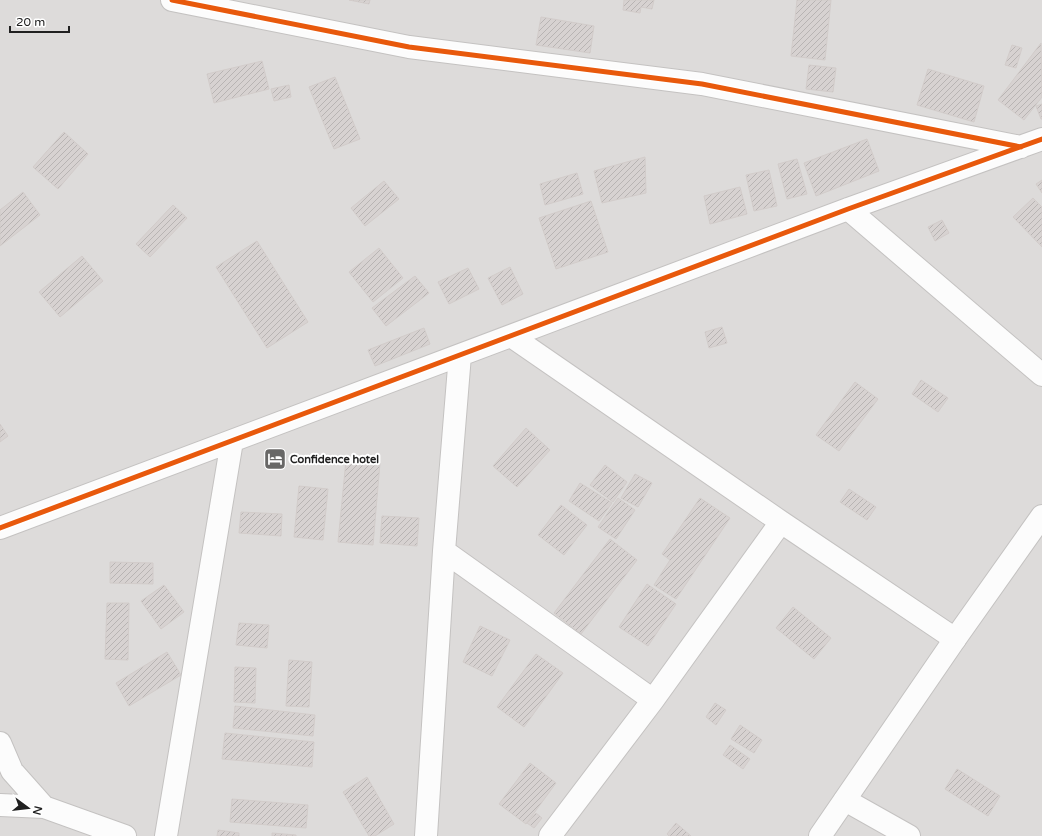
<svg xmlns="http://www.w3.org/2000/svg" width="1042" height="836" font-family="'Varela Round',sans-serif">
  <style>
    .residential { fill: #dddbda }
    .building { fill: url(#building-hatch); stroke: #d2ccca }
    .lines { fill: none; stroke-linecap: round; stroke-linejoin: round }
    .minor-casing { stroke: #c4c2c1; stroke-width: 24 }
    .tertiary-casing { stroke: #c4c2c1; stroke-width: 24 }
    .minor { stroke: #fcfcfc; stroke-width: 22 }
    .tertiary { stroke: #fcfcfc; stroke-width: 22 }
    .cycleway-casing { stroke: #fff; stroke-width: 8 }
    .cycleway { stroke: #e8590c; stroke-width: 5 }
    .labels { text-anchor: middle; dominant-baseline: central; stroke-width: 4; stroke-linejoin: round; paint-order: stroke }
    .poi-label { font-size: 11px; font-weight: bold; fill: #202020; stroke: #fff; text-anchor: start }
  </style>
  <defs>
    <pattern id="building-hatch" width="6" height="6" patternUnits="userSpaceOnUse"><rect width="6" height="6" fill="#d7d2d1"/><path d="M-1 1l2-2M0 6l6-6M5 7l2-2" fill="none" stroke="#b8b4b3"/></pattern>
  </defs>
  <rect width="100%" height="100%" fill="#eeebe9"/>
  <path class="residential" d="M0,0H1042V836H0Z"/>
  <path class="building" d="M349,0H370L369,4Z
    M624,0H654L652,9L641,7L640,13L623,10Z
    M797,0H831L825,60L791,56Z
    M541,17L594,26L590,53L536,45Z
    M1041,43L1042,97L1024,120L998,100Z
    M1012,45L1022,48L1016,68L1005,65Z
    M262,61L269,89L214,103L207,74Z
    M809,65L836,68L833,92L806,89Z
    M928,69L984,86L974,122L917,105Z
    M335,77L360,139L334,149L309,87Z
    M289,85L291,97L274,101L271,89Z
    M1042,104V119H1041L1036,106Z
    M64,132L88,154L58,189L33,167Z
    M867,139L879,171L816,196L804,163Z
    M645,157L646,193L602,203L594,171Z
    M797,159L807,194L787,199L778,164Z
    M769,170L777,206L754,211L746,175Z
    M577,173L583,194L545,205L540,184Z
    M1042,180V193L1036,184Z
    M384,181L399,199L365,226L351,208Z
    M740,187L747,214L710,224L704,196Z
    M23,192L40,215L0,246V210Z
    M1033,198L1042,207V247L1013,217Z
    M591,201L608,252L556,269L539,218Z
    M173,205L187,218L150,257L136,244Z
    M942,220L949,233L935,241L928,227Z
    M257,241L308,322L267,348L216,267Z
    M379,248L403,278L373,302L349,272Z
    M82,256L103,281L60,317L39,292Z
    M510,267L523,294L502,305L488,278Z
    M468,268L479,289L449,304L438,282Z
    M415,276L429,293L386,326L372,308Z
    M722,327L727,343L709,348L705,332Z
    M424,328L430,344L375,366L368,350Z
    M921,380L948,398L938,412L912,394Z
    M855,382L878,399L839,451L816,435Z
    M0,424L8,436L0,442Z
    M526,428L550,450L517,487L493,466Z
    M346,460L380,463L373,545L338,542Z
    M605,465L627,482L613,502L590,485Z
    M635,474L652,483L638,507L621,498Z
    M580,483L612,503L599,521L569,501Z
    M299,486L328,489L323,540L294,537Z
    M849,489L876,507L867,520L840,502Z
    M618,498L635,510L616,539L598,527Z
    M700,498L730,518L676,599L654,585L670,560L662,554Z
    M561,505L587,525L564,555L538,535Z
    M241,512L282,514L281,536L239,533Z
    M382,516L419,518L417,546L380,543Z
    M610,539L637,560L581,634L554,613Z
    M110,562L153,563V584L110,583Z
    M647,584L676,604L648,646L619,627Z
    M164,585L184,612L161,629L141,601Z
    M107,603H129L128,660L105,659Z
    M793,607L831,638L814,659L776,628Z
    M239,623L269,625L267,648L236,645Z
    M480,626L510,640L492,676L463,662Z
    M167,652L181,675L129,706L116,683Z
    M536,654L563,673L524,727L497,707Z
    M289,660L312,662L309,707L286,706Z
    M235,667L256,668L255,703L234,702Z
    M715,703L726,710L716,725L706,717Z
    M235,706L315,715L313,736L233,728Z
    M740,725L762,740L754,753L731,739Z
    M225,733L314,742L312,767L222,759Z
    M730,745L750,759L743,769L723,755Z
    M530,763L556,783L526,824L499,804Z
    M957,769L1000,796L988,816L945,789Z
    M367,777L394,824L375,836H369L343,792Z
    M232,799L308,805L306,828L230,822Z
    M536,813L542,818L534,828L527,823Z
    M676,823L691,836H669L667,834Z
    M218,830L239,833V836H217Z
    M272,833L296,835V836H272Z"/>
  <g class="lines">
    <g class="minor-casing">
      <path id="minor" d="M172,0L409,47L702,84L1021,147
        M848,209L1042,375
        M511,336L781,522L955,639
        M0,528L848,209L1042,139
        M444,551L653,700
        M0,743L12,771L44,807L125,836
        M845,800L909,836
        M0,805L44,807
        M166,836L232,441
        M426,836L444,551L460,355
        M550,836L653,700L781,522"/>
    </g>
    <g class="tertiary-casing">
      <path id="tertiary" d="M820,836L955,639L1042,516"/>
    </g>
    <use href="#minor" class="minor"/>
    <use href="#tertiary" class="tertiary"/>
    <g class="cycleway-casing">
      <path id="cycleway" d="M172,0L409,47L702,84L1021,147
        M0,528L848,209L1042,139"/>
    </g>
    <use href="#cycleway" class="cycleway"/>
  </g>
  <defs>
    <g id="hotel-square" transform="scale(1.15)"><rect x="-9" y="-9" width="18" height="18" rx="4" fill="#686766" stroke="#fff"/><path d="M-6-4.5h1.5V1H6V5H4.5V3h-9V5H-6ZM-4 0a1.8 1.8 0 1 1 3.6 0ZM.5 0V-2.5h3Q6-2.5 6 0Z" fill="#fff"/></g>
  </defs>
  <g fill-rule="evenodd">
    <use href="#hotel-square" x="275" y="459"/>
  </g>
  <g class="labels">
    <g class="poi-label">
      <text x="290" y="459">Confidence hotel</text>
    </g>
  </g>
  <g transform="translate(28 808) rotate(105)" stroke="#ffffff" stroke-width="3" paint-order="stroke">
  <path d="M0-3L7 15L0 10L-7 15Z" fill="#202020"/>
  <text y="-6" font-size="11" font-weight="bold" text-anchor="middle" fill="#202020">N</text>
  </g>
  <path d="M10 26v6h59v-6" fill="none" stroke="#202020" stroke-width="2"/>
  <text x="16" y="26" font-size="12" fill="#202020" stroke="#ffffff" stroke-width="3" paint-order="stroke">20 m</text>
</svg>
